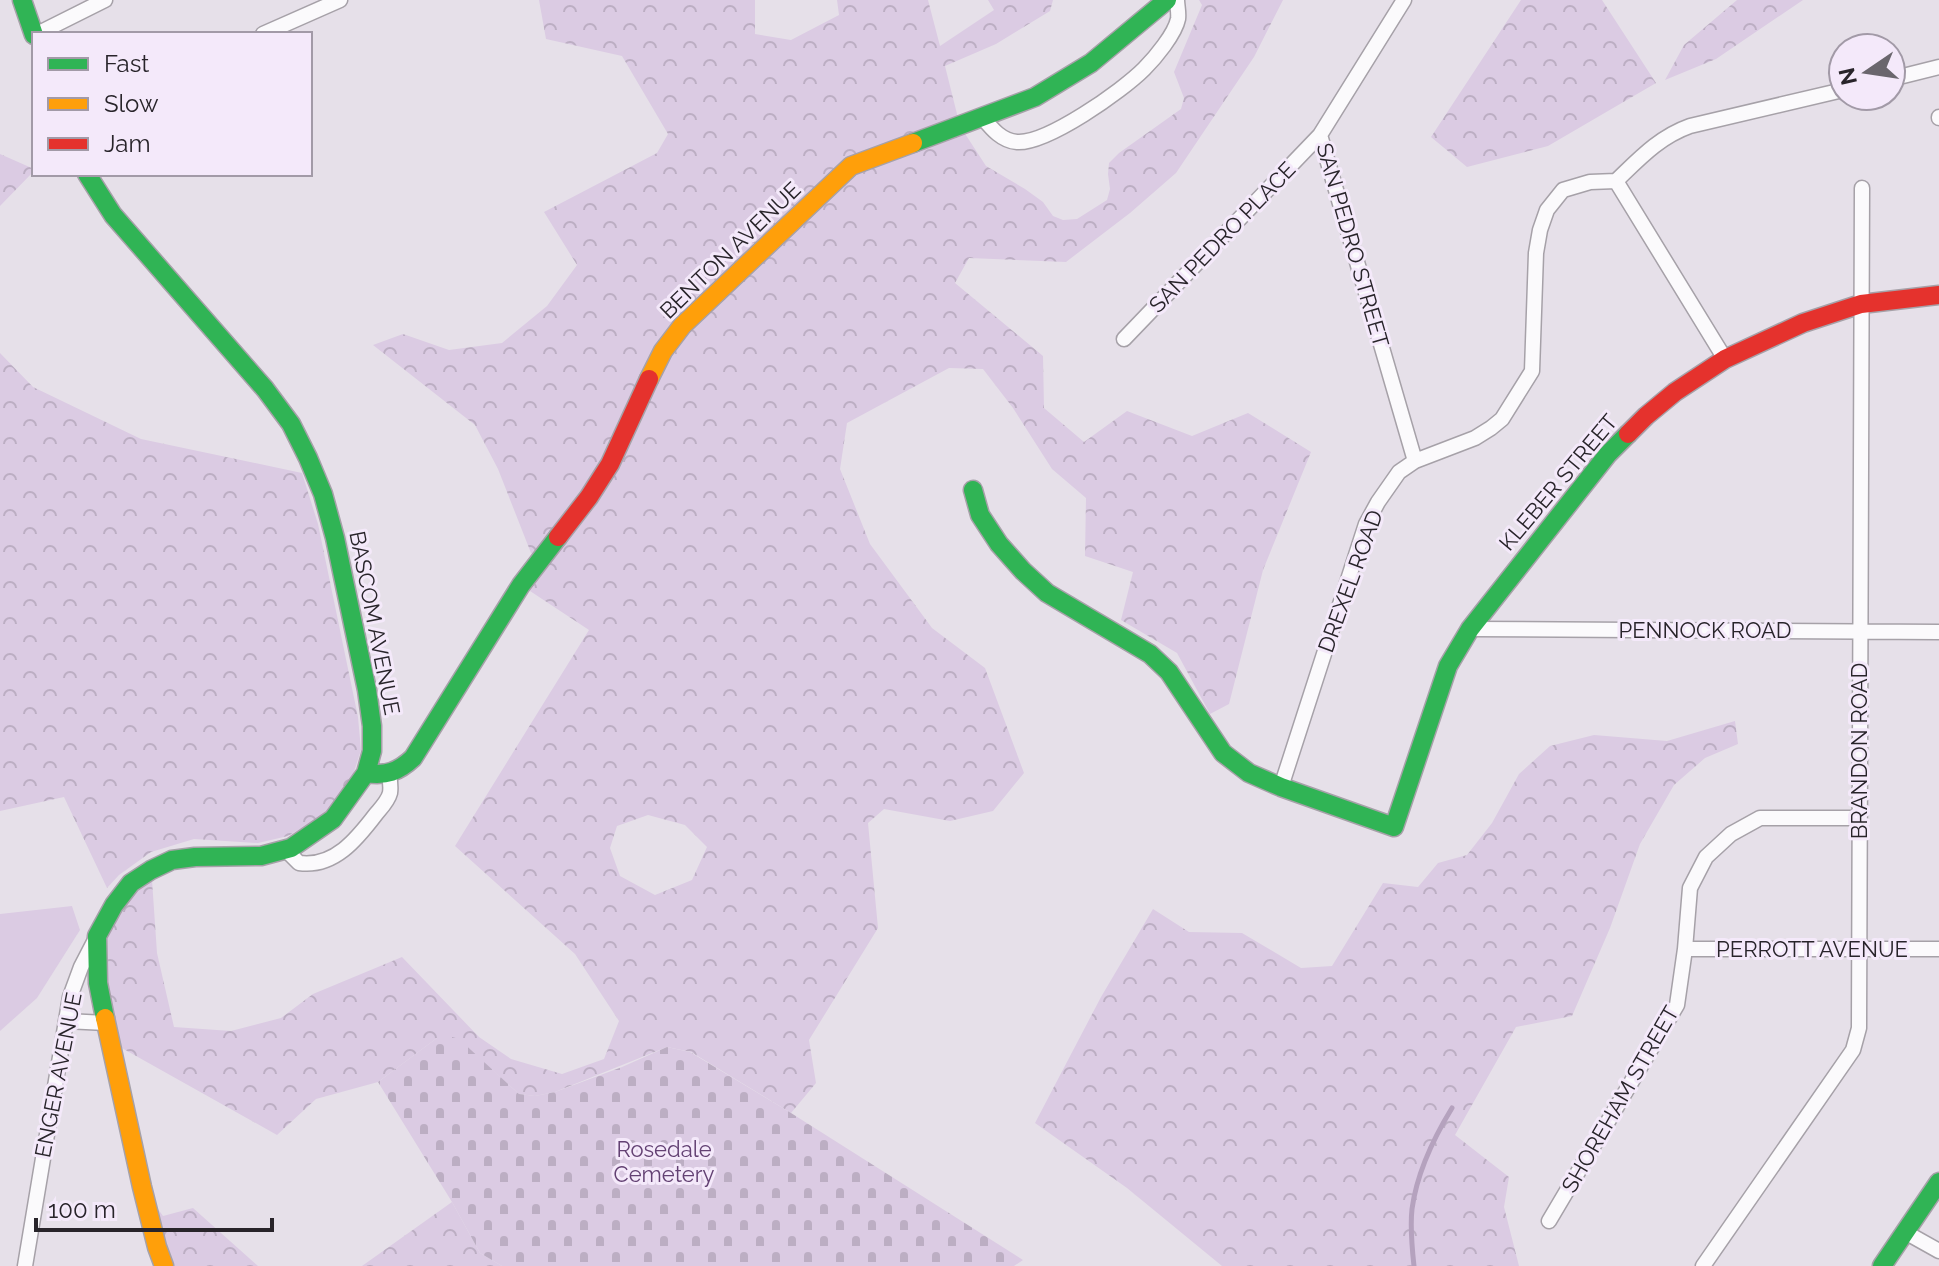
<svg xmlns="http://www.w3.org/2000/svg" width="1939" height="1266" font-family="Raleway,sans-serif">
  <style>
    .forest { fill: url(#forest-crowns); fill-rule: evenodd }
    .cemetery { fill: url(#cemetery-stones) }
    .park { fill: #dbcbe3 }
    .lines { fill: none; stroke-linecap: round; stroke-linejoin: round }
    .stream { stroke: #b5a2be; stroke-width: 5 }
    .street-casing { stroke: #a6a1a8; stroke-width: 17 }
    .fast-casing { stroke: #a6a1a8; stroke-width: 21 }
    .slow-casing { stroke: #a6a1a8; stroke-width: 21 }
    .jam-casing { stroke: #a6a1a8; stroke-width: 21 }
    .street { stroke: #fbfafc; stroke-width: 14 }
    .fast { stroke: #30b455; stroke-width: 18 }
    .slow { stroke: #ff9f0a; stroke-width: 18 }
    .jam { stroke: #e5322d; stroke-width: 18 }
    .labels { text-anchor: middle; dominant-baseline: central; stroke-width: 6; stroke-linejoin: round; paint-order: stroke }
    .street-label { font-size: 22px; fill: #28242a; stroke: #f4e9fa }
    .park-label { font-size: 22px; fill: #634173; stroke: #f4e9fa }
  </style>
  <defs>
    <pattern id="forest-crowns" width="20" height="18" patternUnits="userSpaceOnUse" patternTransform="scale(2)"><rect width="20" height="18" fill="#dbcbe3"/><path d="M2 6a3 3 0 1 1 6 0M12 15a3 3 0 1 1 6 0" fill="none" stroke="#bcaec3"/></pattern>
    <pattern id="cemetery-stones" width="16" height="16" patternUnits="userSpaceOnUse" patternTransform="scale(2)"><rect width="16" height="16" fill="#dbcbe3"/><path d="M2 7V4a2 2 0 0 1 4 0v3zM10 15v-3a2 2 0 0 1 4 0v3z" fill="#bcaec3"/></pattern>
  </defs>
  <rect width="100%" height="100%" fill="#e6e0e9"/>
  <path class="forest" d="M539,0H755V34L791,40L839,15L837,0H928L940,46L994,10L988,0H1053L1050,11L996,44L945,66L960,126L986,166L1025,189L1043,202L1053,216L1063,220L1077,219L1107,200L1110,189L1108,174L1109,163L1119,153L1181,109L1184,98L1174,72L1202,5L1199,0H1283L1254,57L1176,173L1130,213L1066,262L969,258L955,283L1043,356L1044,408L1084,442L1127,411L1192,436L1248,413L1311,452L1263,570L1229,704L1210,714L1177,653L1121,620L1133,572L1085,556L1086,498L1052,469L1013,408L983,369L949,368L847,423L840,469L870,544L932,628L985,668L1024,773L993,811L950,821L884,809L868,823L878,928L809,1040L816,1083L791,1113L691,1052L667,1047L555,1092L535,1096L519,1094L459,1040L437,1038L378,1082L316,1099L277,1135L120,1047L104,981L106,928L135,890L152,880L157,953L174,1027L231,1031L281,1018L313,994L402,957L479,1037L511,1059L562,1074L604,1059L619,1021L575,954L455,846L589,630L530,591L549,565L531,553L498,469L475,425L373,345L403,334L449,350L502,343L547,306L577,265L544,212L657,153L668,134L622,56L546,39ZM648,815L685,825L707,847L692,880L655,895L620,876L610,848L617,826Z
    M1521,0H1602L1656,83L1548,146L1467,167L1431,137Z
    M1737,0H1803L1716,59L1665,80L1684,45Z
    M0,154L34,169V171L0,206Z
    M0,353L33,387L141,439L302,473L318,524L358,717L361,750L348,791L319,818L288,836L258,843L194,839L151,852L119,875L107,888L64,797L0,811Z
    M1735,721L1738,744L1705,758L1674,785L1640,844L1610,928L1572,1016L1516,1027L1455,1135L1509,1177L1504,1207L1519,1266H1222L1127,1188L1035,1123L1101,997L1153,909L1189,932L1242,933L1301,968L1332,966L1383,883L1418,887L1438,863L1467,855L1492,823L1519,774L1550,746L1594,735L1667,741Z
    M153,1202L163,1216L193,1208L258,1266H172Z
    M452,1202L480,1253L502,1266H362Z"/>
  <path class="cemetery" d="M449,1036L459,1039L519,1094L535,1096L555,1092L622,1067L667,1047L690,1052L791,1113L1023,1260L1014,1266H502L480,1253L452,1202L378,1082L437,1038Z"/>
  <path class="park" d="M72,906L80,930L37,998L0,1031V914Z"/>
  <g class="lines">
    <path class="stream" d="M1414,1266C1412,1248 1410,1227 1412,1209C1417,1172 1433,1139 1452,1108"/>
    <g class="street-casing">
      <path id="street" d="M1404,0L1320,135L1415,461
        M37,34L105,0
        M263,34L340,0
        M1891,79L1939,67
        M1939,117V118
        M983,118C992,129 1002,141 1017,142C1047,144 1122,91 1144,69C1155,58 1175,34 1178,19C1179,13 1177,5 1177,0
        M1616,181C1639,159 1659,137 1690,126L1843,90
        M1124,339L1320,135
        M1470,629L1939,632
        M1281,787L1366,524L1378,502L1399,472L1415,461L1475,438L1491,428L1502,419L1532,371L1536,253L1540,230L1547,210L1563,190L1590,182L1616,181L1725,359
        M286,850L299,863C334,868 357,839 376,814C381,808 388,801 390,793C391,787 390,780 389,774
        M1685,949H1939
        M66,1021L106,1023
        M1549,1221L1677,1005L1685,949L1690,888L1706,857L1731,834L1760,818H1859
        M1905,1232L1939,1251
        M25,1266L70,997L81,967L95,940
        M1703,1266L1853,1050L1859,1028L1862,188"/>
    </g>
    <g class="fast-casing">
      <path id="fast" d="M22,0L34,35
        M913,143L1035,97L1091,63L1167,0
        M87,174L113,215L265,389L291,424L308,458L323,494L335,538L367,690L372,726V751L366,773C386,776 398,772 413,758L521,585L558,537
        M973,490L980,515L999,544L1023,571L1047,593L1150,654L1169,672L1223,753L1249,773L1281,787L1394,827L1448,666L1470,629L1608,454L1628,434
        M105,1018L98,983L97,936L114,905L131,883L151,870L172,860L195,857L261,856L291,848L333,819L366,773
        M1882,1266L1939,1182"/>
    </g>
    <g class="slow-casing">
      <path id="slow" d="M649,379L663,351L682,326L851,166L913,143
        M105,1018L142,1187L157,1247L164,1266"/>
    </g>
    <g class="jam-casing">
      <path id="jam" d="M1628,434L1646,416L1675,392L1725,359L1803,323L1861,304L1939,295
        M558,537L589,497L610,464L649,379"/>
    </g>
    <use href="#street" class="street"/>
    <use href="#fast" class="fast"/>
    <use href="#slow" class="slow"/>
    <use href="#jam" class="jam"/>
  </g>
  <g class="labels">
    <g class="street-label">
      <text transform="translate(1222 237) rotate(-46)">SAN PEDRO PLACE</text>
      <text transform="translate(1353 245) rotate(74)">SAN PEDRO STREET</text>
      <text transform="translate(730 250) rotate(-44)">BENTON AVENUE</text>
      <text transform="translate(1558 482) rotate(-50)">KLEBER STREET</text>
      <text transform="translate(1350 581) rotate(-70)">DREXEL ROAD</text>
      <text transform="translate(375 623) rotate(79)">BASCOM AVENUE</text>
      <text x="1705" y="630">PENNOCK ROAD</text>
      <text transform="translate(1859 751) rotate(-90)">BRANDON ROAD</text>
      <text x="1812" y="949">PERROTT AVENUE</text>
      <text transform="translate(58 1075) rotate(-79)">ENGER AVENUE</text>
      <text transform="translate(1620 1099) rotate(-60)">SHOREHAM STREET</text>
    </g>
    <g class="park-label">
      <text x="664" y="1149">Rosedale<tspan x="664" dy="25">Cemetery</tspan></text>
    </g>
  </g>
  <rect x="32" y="32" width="280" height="144" fill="#f4e9fa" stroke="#a29aa7" stroke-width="2"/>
  <rect x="48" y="58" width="40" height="12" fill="#30b455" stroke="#a29aa7" stroke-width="2"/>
  <text x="104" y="72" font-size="24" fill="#28242a">Fast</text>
  <rect x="48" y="98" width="40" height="12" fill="#ff9f0a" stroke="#a29aa7" stroke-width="2"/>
  <text x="104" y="112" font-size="24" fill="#28242a">Slow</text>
  <rect x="48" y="138" width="40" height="12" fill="#e5322d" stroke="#a29aa7" stroke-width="2"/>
  <text x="104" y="152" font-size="24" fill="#28242a">Jam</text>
  <g transform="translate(1867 72) rotate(257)"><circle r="38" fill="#f4e9fa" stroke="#a29aa7" stroke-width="2"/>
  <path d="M0-6L14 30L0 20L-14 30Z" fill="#6a666d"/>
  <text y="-12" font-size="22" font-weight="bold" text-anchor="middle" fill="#28242a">N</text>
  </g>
  <path d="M36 1218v12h236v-12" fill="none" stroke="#28242a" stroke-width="4"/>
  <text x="48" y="1218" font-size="24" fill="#28242a" stroke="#f4e9fa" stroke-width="6" paint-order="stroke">100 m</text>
</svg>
